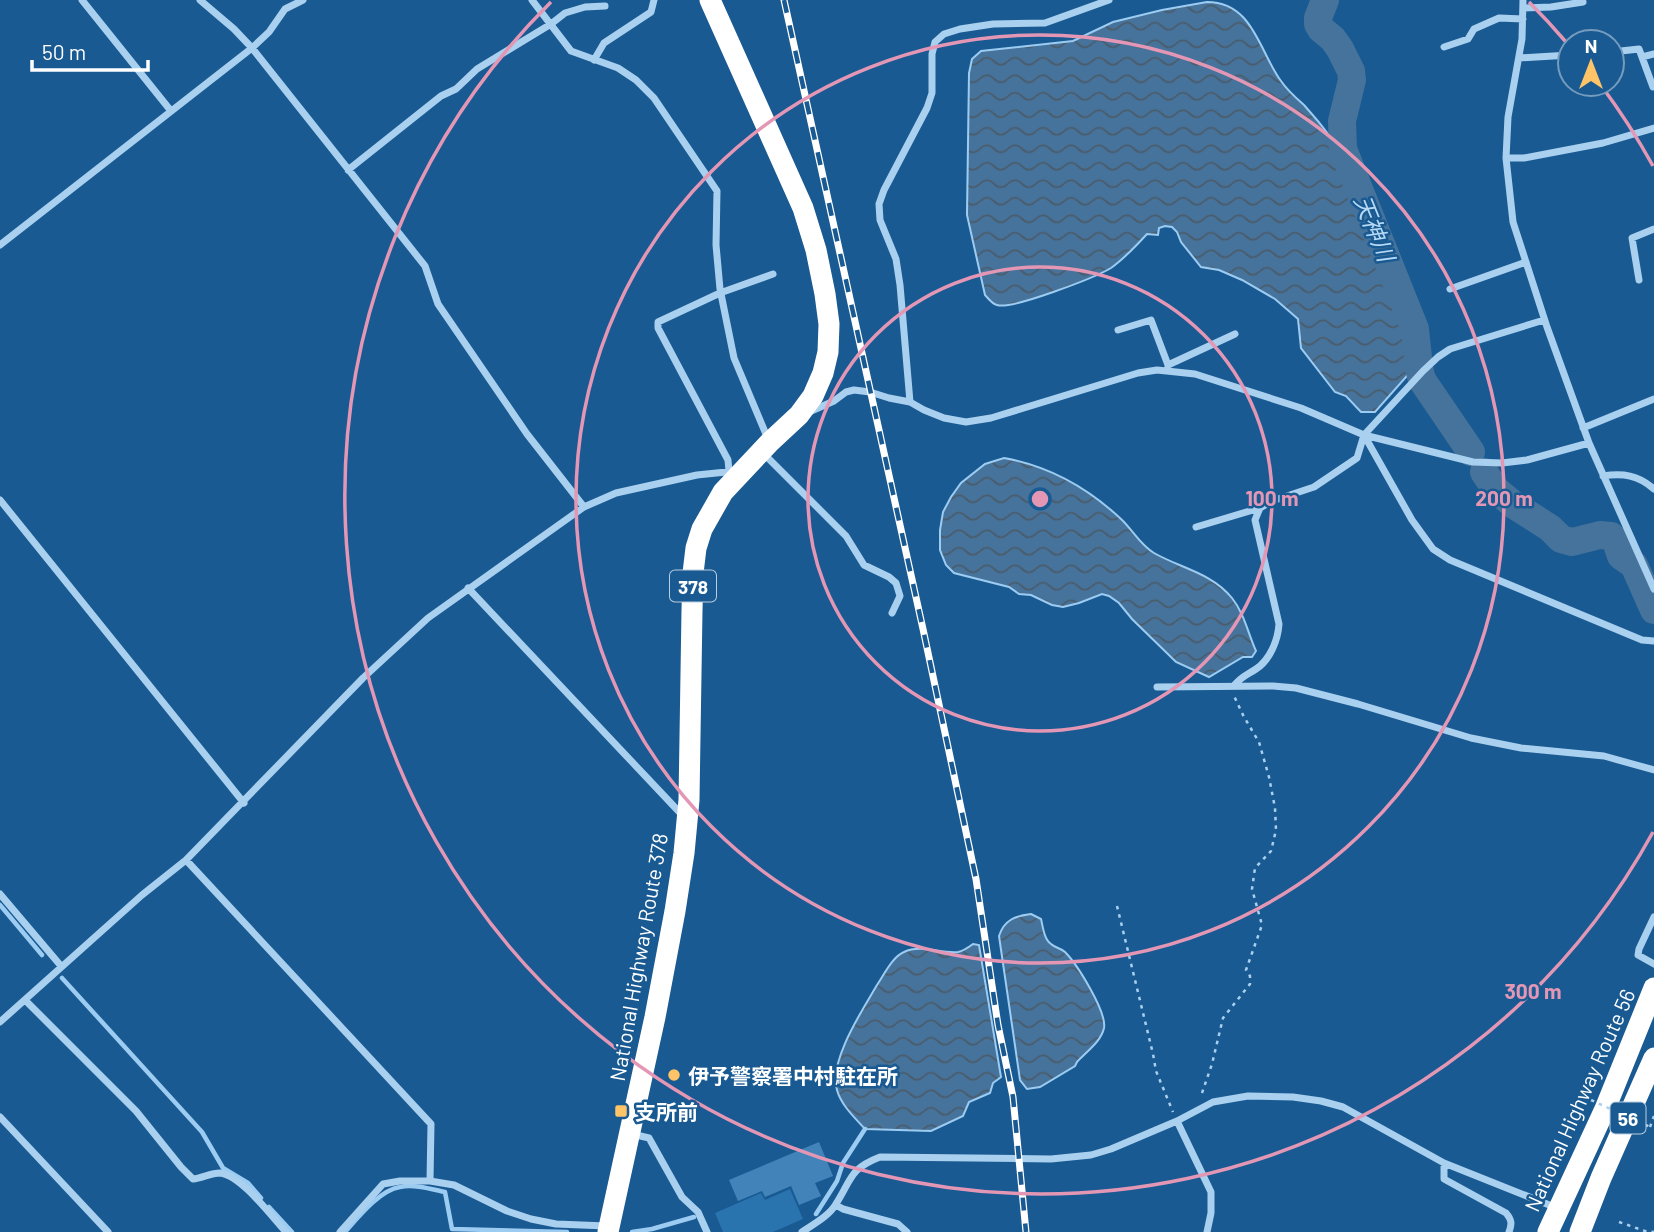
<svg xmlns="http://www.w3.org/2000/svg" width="1654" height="1232" font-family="Barlow,'Noto Sans JP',sans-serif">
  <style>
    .green { fill: #2973af }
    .water { fill: url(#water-waves); stroke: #9cccf2; stroke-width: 2 }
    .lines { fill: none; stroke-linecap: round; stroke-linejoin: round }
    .stream { stroke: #9cccf2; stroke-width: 4.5 }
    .river { stroke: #46739b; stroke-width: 28 }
    .building { fill: #4284ba }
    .path { stroke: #aad0ef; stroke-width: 2.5; stroke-dasharray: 3.5 5; stroke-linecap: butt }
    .street { stroke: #aad0ef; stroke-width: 7 }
    .highway { stroke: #fff; stroke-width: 21 }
    .rail-casing { stroke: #fff; stroke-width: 7 }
    .rail { stroke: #195a92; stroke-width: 4.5; stroke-dasharray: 13; stroke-linecap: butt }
    .path-bridge { stroke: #aad0ef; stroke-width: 2.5; stroke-dasharray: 3.5 5; stroke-linecap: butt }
    .ring { fill: none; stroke: #e497b5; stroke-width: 3.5 }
    .poi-dot { fill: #ffc468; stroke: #195a92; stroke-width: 2.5 }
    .labels { text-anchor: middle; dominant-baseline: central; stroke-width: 5; stroke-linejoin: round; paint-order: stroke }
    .shield { fill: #195a92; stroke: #bacede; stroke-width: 2 }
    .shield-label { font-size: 19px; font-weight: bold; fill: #fff }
    .street-label { font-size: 21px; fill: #fff; stroke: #195a92 }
    .poi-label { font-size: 21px; font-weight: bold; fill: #fff; stroke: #195a92; text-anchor: start }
    .water-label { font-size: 23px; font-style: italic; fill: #b6daf6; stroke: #195a92 }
    .centre { fill: #e497b5; stroke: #195a92; stroke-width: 3.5 }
    .ring-label { font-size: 21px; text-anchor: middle; font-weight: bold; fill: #e497b5; stroke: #195a92; stroke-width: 5; stroke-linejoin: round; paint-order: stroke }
  </style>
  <defs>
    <pattern id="water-waves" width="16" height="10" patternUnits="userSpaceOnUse" patternTransform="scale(1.75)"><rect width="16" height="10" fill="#46739b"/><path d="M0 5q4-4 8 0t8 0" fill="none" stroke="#4a5c6c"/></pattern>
  </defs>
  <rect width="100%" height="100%" fill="#195a92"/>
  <path class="green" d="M790,1189L803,1219L773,1232H723L715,1213L761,1193L765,1200Z"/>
  <path class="water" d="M1207,2C1253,2 1259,51 1281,81C1287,90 1296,98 1304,105C1314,116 1323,127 1332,139L1409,327L1414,368L1375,412H1361L1346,396L1335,392L1301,348L1298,319L1290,312L1275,299L1242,280L1219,270L1201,267L1181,242L1177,232L1172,227L1165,226L1159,228L1158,235L1147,234C1136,246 1125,258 1111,268C1096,277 1012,310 997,305C992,304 988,298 985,295L967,215L969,73L972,59L981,51L1073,41L1113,22L1162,10Z
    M1004,458C1049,466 1088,488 1121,519C1132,529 1140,545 1154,553C1180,568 1212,573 1232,598C1244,613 1248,633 1256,651L1252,657H1243L1209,677L1176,662L1132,619L1119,603L1109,596L1102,594L1079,603L1063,607L1052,605L1031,595L1019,594L1009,587L954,573L946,565L940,550V530L943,512L951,497L961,483L985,464Z
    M1031,914L1041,919C1043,927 1044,939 1051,944C1055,948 1061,948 1065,952C1077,964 1107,1012 1104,1028C1101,1042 1086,1052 1077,1062L1075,1066L1040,1087L1027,1089L1020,1080L999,936C1004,920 1015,916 1031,914Z
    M973,944L979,945L1001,1077L993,1083L990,1093L969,1102L963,1116L931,1131L865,1129C855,1118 841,1105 837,1090C828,1062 863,1009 877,985C884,975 892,957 904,952C921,944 941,954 958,952C963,951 969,947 973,944Z"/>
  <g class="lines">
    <path class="stream" d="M0,905L42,955
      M62,978L202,1132L223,1168L248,1183L261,1198
      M269,1207L292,1232
      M816,1214L837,1181L843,1163L865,1129
      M345,1232C359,1216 380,1190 400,1187C414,1184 431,1189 445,1192L452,1229L567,1232
      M632,1232L652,1229L694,1217"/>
    <path class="river" d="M1325,0L1318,18V24L1321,29L1333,39L1340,49L1351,71L1352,80L1342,121L1343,149L1415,329L1419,368L1422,380L1471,452
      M1484,472L1496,490L1514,505L1550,528L1561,539L1572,542L1600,535L1611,536L1616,541L1621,556L1634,565L1654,610"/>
  </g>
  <path class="building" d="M819,1142L833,1176L815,1183L821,1196L799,1205L791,1186L765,1197L762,1191L738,1201L729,1180Z"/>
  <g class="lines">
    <path class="path" d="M1117,906L1153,1054L1156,1071L1173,1112
      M1202,1093L1212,1064L1223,1018L1250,984V976L1246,970L1262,925L1252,889L1255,868L1271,851L1276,830L1275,808L1269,777L1259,742L1244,717L1234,696
      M1650,1127L1654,1116
      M1619,1222L1645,1231L1654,1232"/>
    <path class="street" d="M82,0L171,111
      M200,0L234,29L252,48L425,266L438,304L527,434L584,507
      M532,0L571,51L618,68L636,80L654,98L717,191L716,245L720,289L734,358L768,439
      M1523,0L1522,39L1508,117L1506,158L1513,222L1547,327L1589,443L1654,589
      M1523,8L1551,7L1583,2
      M1444,47L1468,39L1474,29L1499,18L1523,19
      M1612,52L1639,49L1653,87
      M1642,57L1654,54
      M1519,58L1570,55
      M594,60L604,43L651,12L654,0
      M1506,158H1524L1603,143L1654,128
      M348,170L441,96L456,89L477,69L551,24L565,13L585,7L605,6
      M0,245L252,48L269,32L285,9L303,0
      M1639,280L1632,238L1654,229
      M1450,289L1526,262
      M1118,330L1151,320L1168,365V371
      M1168,365L1235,334
      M910,402L900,285L896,259L880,220L879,204L884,190L927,108L932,93V54L935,42L944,34L960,29L993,24L1045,23L1109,0
      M809,412L834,401L846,392L854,390L870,392L889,398L910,402L924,410L944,418L966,422L991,418L1138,373L1157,370L1195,374L1301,408L1364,435L1473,462L1502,463L1527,460L1589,443
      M1583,428L1654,399
      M1364,435L1412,520L1433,549L1450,560L1642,640L1654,641
      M764,454L846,536L864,565L889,577L896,583L900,596L892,613
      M729,471L728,460L658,328V322L720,293L773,274
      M1603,476C1623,473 1638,475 1654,489
      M0,500L244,803
      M1196,527L1260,508
      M468,588L684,817
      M1234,686C1240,677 1247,675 1256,669C1270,660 1278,640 1279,624L1255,520L1260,508L1272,501L1314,487L1357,458L1364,435L1423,371L1438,357L1450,349L1544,320
      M1157,687L1273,686L1296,688L1358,704L1471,738L1521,748L1604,756L1654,770
      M186,860L431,1124L430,1181
      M0,894L61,966
      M1654,917L1639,949L1638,955L1654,964
      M25,1000L136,1111L181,1167L193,1179C202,1178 211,1173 220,1173C241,1175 272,1217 286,1232
      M0,1022L142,895L186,860L363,678L428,618L584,507L616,493L697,475L736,471
      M0,1117L108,1232
      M1177,1121L1211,1192V1213L1207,1232
      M632,1134L649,1138L682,1197L698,1212L707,1232
      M1444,1163V1179L1506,1213C1512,1220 1512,1224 1509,1232
      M836,1205L843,1209L898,1224L907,1232
      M340,1232L383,1184L400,1181H430L454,1185L507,1211L531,1219L556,1224L607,1226
      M802,1232C814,1224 829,1216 836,1204C852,1179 849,1169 880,1157L1051,1159L1091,1155L1111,1149L1177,1121L1213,1102L1248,1096L1293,1097L1321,1101L1343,1107L1444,1163L1557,1208"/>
    <path class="highway" d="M608,1232L655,1017L675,911L684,853L689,800L692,610L693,573L696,548L702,529L723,492L770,442L799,415L813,396L823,373L828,352L829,324L825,294L816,250L803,208L710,0
      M1548,1232L1605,1109L1654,988
      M1580,1232L1601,1178L1654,1058"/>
    <g class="rail-casing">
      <path id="rail" d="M784,0L923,629L976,879L998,1025L1013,1097L1026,1232"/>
    </g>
    <use href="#rail" class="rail"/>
    <path class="path-bridge" d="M1591,1100L1650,1127"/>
  </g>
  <g class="ring">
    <circle cx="1040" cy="499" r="232"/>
    <circle cx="1040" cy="499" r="464"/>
    <path d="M1653 832A697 697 0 1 1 551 2M1529 2A697 697 0 0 1 1566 42M1600 84A697 697 0 0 1 1653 166"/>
  </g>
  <g class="poi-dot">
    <circle cx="674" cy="1075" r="7"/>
    <rect x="614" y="1104" width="14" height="14" rx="3.5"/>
  </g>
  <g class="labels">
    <g class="shield">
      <rect x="670" y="570.5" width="46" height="31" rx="5"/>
      <rect x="1610.5" y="1102.5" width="35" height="31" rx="5"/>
    </g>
    <g class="shield-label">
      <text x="693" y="586">378</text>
      <text x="1628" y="1118">56</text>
    </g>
    <g class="street-label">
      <text transform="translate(638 957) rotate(-80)">National Highway Route 378</text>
      <text transform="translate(1579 1100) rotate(-66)">National Highway Route 56</text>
    </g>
    <g class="poi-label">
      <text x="688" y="1075">伊予警察署中村駐在所</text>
      <text x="635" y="1111">支所前</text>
    </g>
    <g class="water-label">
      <text transform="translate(1375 228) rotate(68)">天神川</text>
    </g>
  </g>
  <circle cx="1040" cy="499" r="10" class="centre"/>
  <g class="ring-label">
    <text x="1272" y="506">100 m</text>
    <text x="1504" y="506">200 m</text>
    <text x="1533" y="999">300 m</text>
  </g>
  <g transform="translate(1591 63)"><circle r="33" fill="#195a92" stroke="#759cbe" stroke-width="2"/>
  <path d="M0-5L12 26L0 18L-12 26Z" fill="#ffc468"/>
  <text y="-10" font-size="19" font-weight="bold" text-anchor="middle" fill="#ffffff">N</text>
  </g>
  <path d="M32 60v10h116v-10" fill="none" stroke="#ffffff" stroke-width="3.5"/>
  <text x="42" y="60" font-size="21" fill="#ffffff" stroke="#195a92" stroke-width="5" paint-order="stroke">50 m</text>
</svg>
